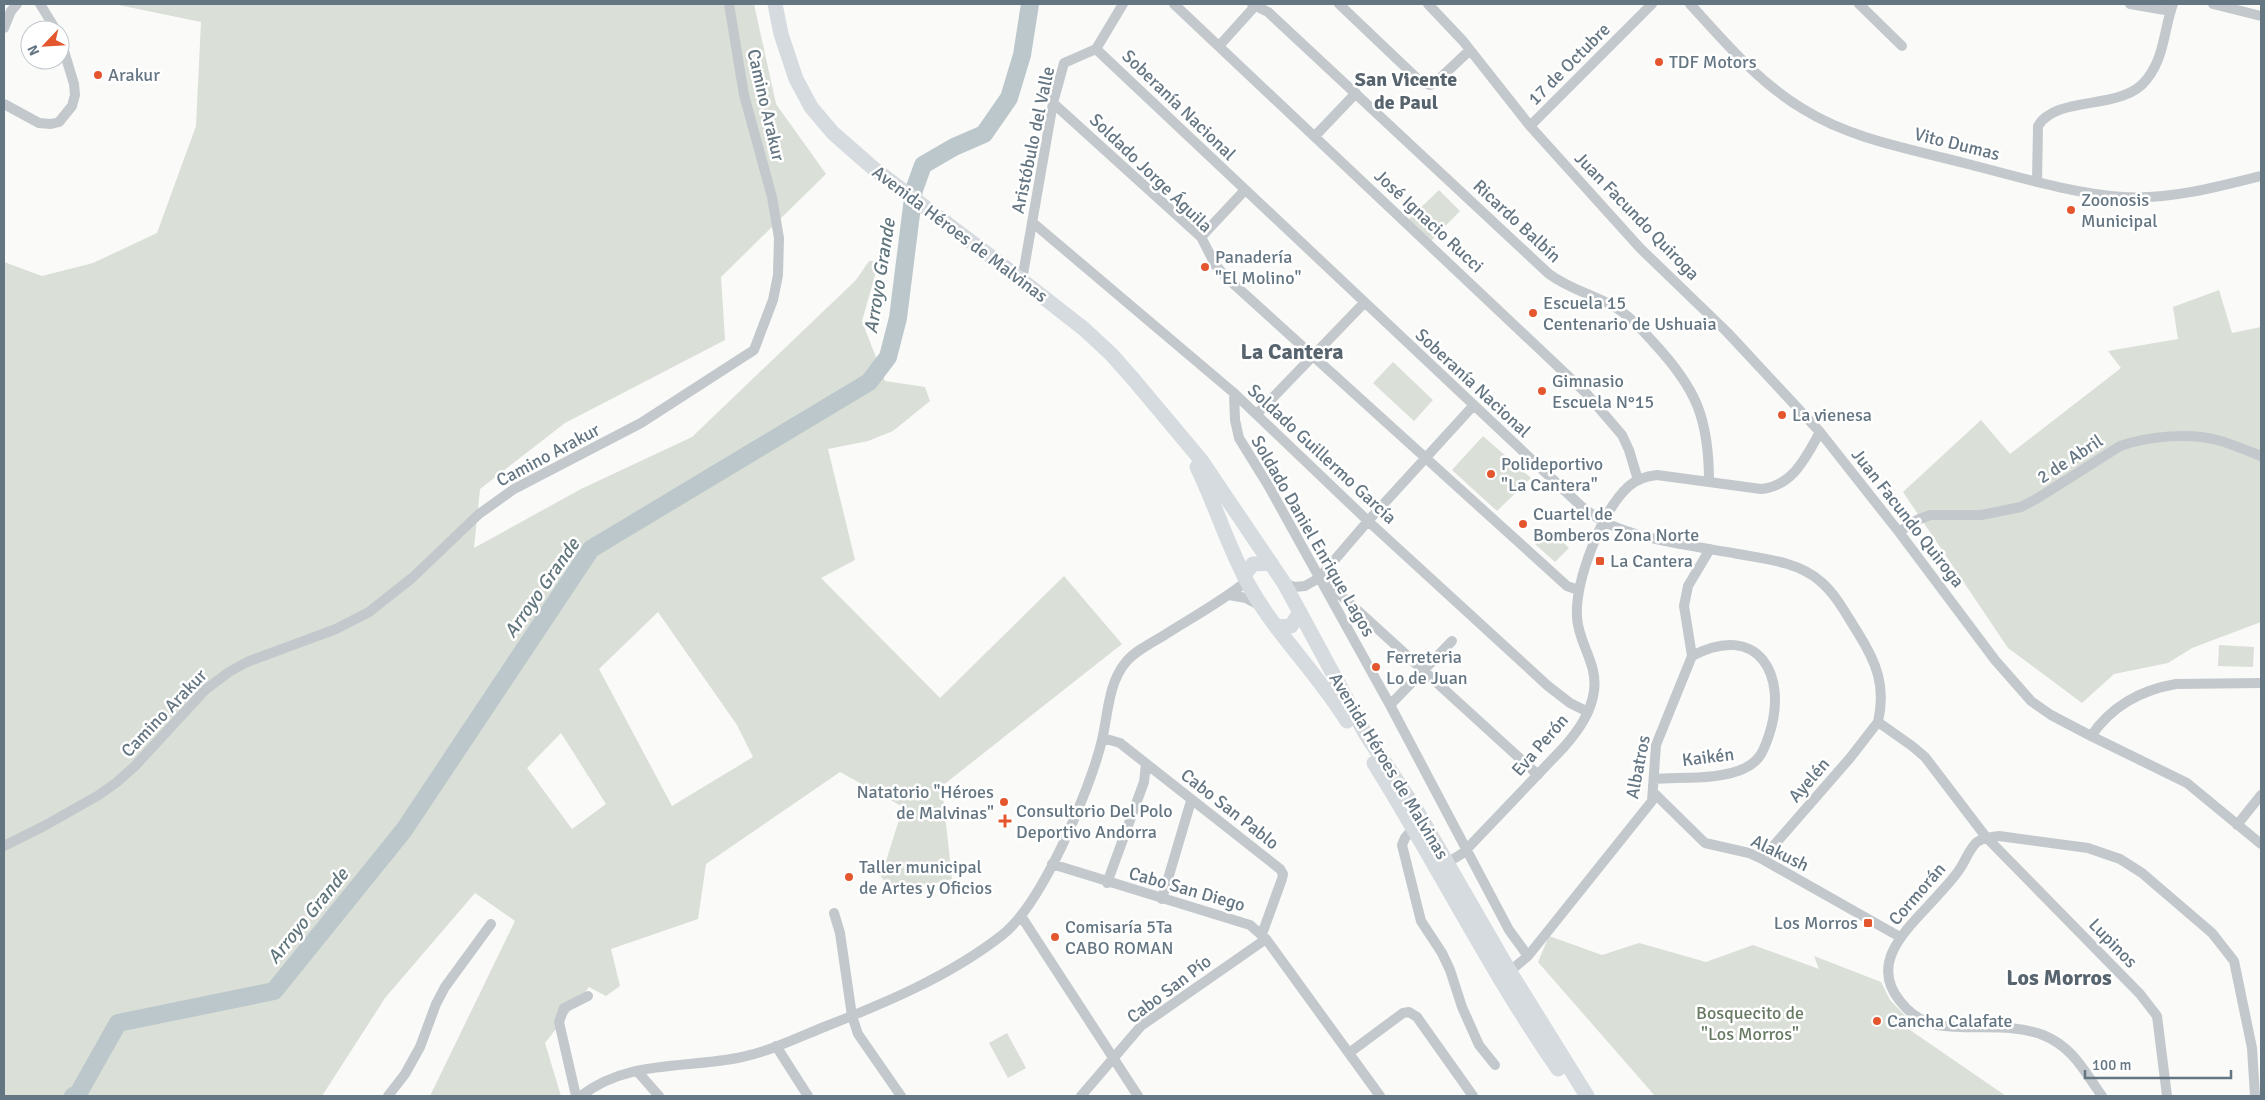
<svg xmlns="http://www.w3.org/2000/svg" width="2265" height="1100" font-family="Signika,sans-serif">
  <style>
    .green { fill: #dadfd7; fill-rule: evenodd }
    .lines { fill: none; stroke-linecap: round; stroke-linejoin: round }
    .river { stroke: #bbc7cb; stroke-width: 18 }
    .minor { stroke: #c3c8cc; stroke-width: 10 }
    .highway { stroke: #d6dbdf; stroke-width: 15 }
    .poi-dot { fill: #e4572e; stroke: #fff; stroke-width: 2 }
    .labels { text-anchor: middle; dominant-baseline: central; stroke-width: 5; stroke-linejoin: round; paint-order: stroke }
    .poi-label { font-size: 18px; fill: #657683; stroke: #fff; text-anchor: start }
    .street-label { font-size: 18px; fill: #657683; stroke: #fff }
    .park-label { font-size: 18px; fill: #687a64; stroke: #fff }
    .water-label { font-size: 19px; font-style: italic; fill: #60757c; stroke: #fff }
    .quarter-label { font-size: 20px; font-weight: bold; fill: #57646e; stroke: #fff }
    .district-label { font-size: 22px; font-weight: bold; fill: #57646e; stroke: #fff }
  </style>
  <rect width="100%" height="100%" fill="#fafaf8"/>
  <path class="green" d="M114,4H754L776,104L826,174L721,277L725,340L565,423L480,489L474,548L581,489L692,437L856,280L869,261H879L862,321L885,381L925,387L930,401L893,431L868,441L828,449L855,560L821,578L940,698L1064,576L1122,644L942,786L952,879L895,893L881,877L903,807L840,772L706,864L698,919L611,949L620,986L606,996L589,987L545,1043L561,1096H430L515,921L475,893L385,998L322,1096H4V262L42,276L93,263L157,233L196,126L201,22ZM658,612L737,725L753,757L672,806L599,669ZM561,733L606,804L572,829L527,768Z
    M1439,190L1460,211L1431,241L1409,219Z
    M2219,290L2232,333L2261,327V622L2192,648L2168,663L2114,674L2082,703L2008,648L1903,492L1981,420L2010,454L2121,368L2108,351L2178,339L2173,307Z
    M1393,362L1433,400L1414,421L1373,383Z
    M1483,436L1531,478L1497,511L1452,470Z
    M1549,529L1569,548L1555,562L1535,544Z
    M2219,645L2254,647L2253,667L2218,666Z
    M1549,936L1602,955L1639,943L1706,962L1753,945L1819,969L1814,956L1881,982L1890,1000L1917,1028L1910,1030L2006,1096H1655L1538,962Z
    M1007,1033L1026,1068L1008,1078L989,1043Z"/>
  <g class="lines">
    <path class="river" d="M73,1096L78,1094L118,1023L274,991L404,830L591,549L869,382L888,357L898,318L914,190L923,165L954,147L984,134L1009,98L1022,55L1030,4"/>
    <path class="minor" d="M40,4L56,30
      M1174,4L1586,393L1622,435L1629,450L1638,480
      M1252,4L1268,12L1549,274C1569,289 1592,294 1613,306C1629,315 1641,329 1653,342C1696,388 1709,418 1709,482
      M1339,4L1422,83L1430,85L1436,82L1470,50
      M1428,4L1463,41L1530,126L1640,248L1727,332L1820,432L1899,532L1995,660L2031,701L2051,715L2091,736L2187,783L2261,844
      M1690,4C1725,42 1758,82 1803,109C1853,140 1912,149 1968,164C2019,177 2070,193 2123,197C2168,200 2218,187 2261,176
      M1859,4L1902,46
      M2130,4L2171,11
      M2213,4L2261,16
      M4,28L11,11L17,4
      M1219,46L1256,5
      M1096,49L1581,506C1588,511 1595,517 1603,521C1634,539 1701,547 1738,554C1766,559 1798,562 1820,581C1836,594 1847,616 1858,633C1877,663 1886,687 1878,722L1912,746L1925,757L1986,837L2140,994L2157,1016L2167,1096
      M1053,103L1201,237L1216,266L1227,278L1567,586L1578,590
      M4,104L39,123L51,124L59,122L72,106L75,95L74,84L60,38
      M1530,126L1652,4
      M1315,136L1356,93
      M2037,182L2038,126C2057,94 2123,112 2147,79C2165,56 2164,28 2173,4
      M1032,222L1234,393L1368,521L1548,686L1570,703L1588,712
      M1201,237L1245,190
      M1022,280L1053,103L1064,63L1096,49L1123,4
      M1234,393L1235,420L1239,438L1268,485L1390,705L1509,930L1528,956
      M1257,414L1364,303
      M1899,532L1917,520L1930,515H1981L2021,507L2038,498L2120,446C2149,436 2191,432 2221,441C2234,445 2248,451 2261,456
      M1324,582L1345,599L1538,775
      M1284,583L1294,587L1305,586L1319,578L1368,521L1473,406
      M1229,595L1246,598L1261,606
      M1390,705L1452,641
      M2091,736C2111,707 2140,690 2176,684L2261,683
      M1103,738L1120,743L1280,869L1283,874L1282,879L1262,934
      M1654,779C1681,777 1722,780 1745,768C1760,761 1764,750 1769,735C1789,675 1758,621 1692,656
      M1653,792L1705,843L1749,853L1762,859L1900,937
      M2237,825L2261,795
      M1414,827L1405,838L1402,845L1421,921L1442,953L1450,970L1462,1007L1479,1045L1495,1065
      M4,846L44,826L99,795L117,782L135,766L205,690L229,672L247,662L336,629L369,612L412,578L479,514L514,489L641,423L754,350L773,300L778,275L779,238L772,197L744,95L729,4
      M1762,859L1850,758L1878,722
      M1052,864L1250,925L1266,939L1380,1096
      M1442,866L1463,853L1564,747C1578,731 1591,713 1594,691C1598,663 1578,643 1577,617C1575,581 1602,510 1629,486C1637,479 1648,476 1657,475L1761,489C1793,486 1806,457 1820,432
      M1107,883L1144,782L1146,764
      M1162,899L1191,801
      M834,913L840,933L852,1016L858,1034L901,1096
      M1021,916L1138,1096
      M1505,975L1528,956L1652,801L1656,745L1692,656L1684,606L1688,586L1710,549
      M776,1046L808,1096
      M1349,1053L1403,1013L1409,1012L1417,1017L1473,1096
      M637,1071L659,1096
      M388,1096L405,1074L420,1047L436,1004L445,987L491,924
      M576,1096L559,1022L564,1008L588,996
      M581,1096C627,1059 689,1069 742,1057C770,1051 797,1038 824,1027C885,1003 948,977 1001,936C1042,905 1090,790 1102,740C1108,715 1108,683 1126,662C1135,651 1151,643 1163,636C1191,618 1221,602 1247,581
      M1081,1096L1141,1026L1266,939
      M2102,1096C2084,1071 2073,1047 2043,1035C2009,1022 1972,1031 1937,1025C1922,1022 1910,1014 1900,1001C1866,960 1913,924 1939,894C1947,885 1955,877 1961,867C1966,859 1970,848 1977,842C1984,837 1991,837 1999,836L2088,848L2120,859L2142,873L2212,933L2234,961L2252,1048L2255,1096"/>
    <path class="highway" d="M775,4L781,34L796,79L811,107L833,133L873,168L1010,271L1084,329L1111,354L1134,380L1201,460L1284,583L1365,733L1417,811L1510,972L1587,1096
      M1197,467C1216,506 1229,550 1251,589C1278,636 1318,674 1347,721
      M1244,575L1253,564L1271,563
      M1276,627L1291,626L1300,612
      M1374,763C1437,864 1490,971 1558,1069"/>
  </g>
  <g class="poi-dot">
    <circle cx="1659" cy="62" r="5"/>
    <circle cx="98" cy="75" r="5"/>
    <circle cx="2071" cy="210" r="5"/>
    <circle cx="1205" cy="267" r="5"/>
    <circle cx="1533" cy="313" r="5"/>
    <circle cx="1542" cy="391" r="5"/>
    <circle cx="1782" cy="415" r="5"/>
    <circle cx="1491" cy="474" r="5"/>
    <circle cx="1523" cy="524" r="5"/>
    <rect x="1595" y="556" width="10" height="10" rx="2.5"/>
    <circle cx="1376" cy="667" r="5"/>
    <circle cx="1004" cy="802" r="5"/>
    <path d="M1002.5 813.5h5v5h5v5h-5v5h-5v-5h-5v-5h5z"/>
    <circle cx="849" cy="877" r="5"/>
    <rect x="1863" y="918" width="10" height="10" rx="2.5"/>
    <circle cx="1055" cy="937" r="5"/>
    <circle cx="1877" cy="1021" r="5"/>
  </g>
  <g class="labels">
    <g class="poi-label">
      <text x="1669" y="62">TDF Motors</text>
      <text x="108" y="75">Arakur</text>
      <text x="2081" y="200">Zoonosis<tspan x="2081" dy="21">Municipal</tspan></text>
      <text x="1215" y="257">Panadería<tspan x="1215" dy="21">"El Molino"</tspan></text>
      <text x="1543" y="303">Escuela 15<tspan x="1543" dy="21">Centenario de Ushuaia</tspan></text>
      <text x="1552" y="381">Gimnasio<tspan x="1552" dy="21">Escuela N°15</tspan></text>
      <text x="1792" y="415">La vienesa</text>
      <text x="1501" y="464">Polideportivo<tspan x="1501" dy="21">"La Cantera"</tspan></text>
      <text x="1533" y="514">Cuartel de<tspan x="1533" dy="21">Bomberos Zona Norte</tspan></text>
      <text x="1610" y="561">La Cantera</text>
      <text x="1386" y="657">Ferreteria<tspan x="1386" dy="21">Lo de Juan</tspan></text>
      <text x="994" y="792" text-anchor="end">Natatorio "Héroes<tspan x="994" dy="21">de Malvinas"</tspan></text>
      <text x="1016" y="811">Consultorio Del Polo<tspan x="1016" dy="21">Deportivo Andorra</tspan></text>
      <text x="859" y="867">Taller municipal<tspan x="859" dy="21">de Artes y Oficios</tspan></text>
      <text x="1858" y="923" text-anchor="end">Los Morros</text>
      <text x="1065" y="927">Comisaría 5Ta<tspan x="1065" dy="21">CABO ROMAN</tspan></text>
      <text x="1887" y="1021">Cancha Calafate</text>
    </g>
    <g class="street-label">
      <text transform="translate(1569 64) rotate(-45)">17 de Octubre</text>
      <text transform="translate(766 105) rotate(77)">Camino Arakur</text>
      <text transform="translate(1179 105) rotate(44)">Soberanía Nacional</text>
      <text transform="translate(1033 140) rotate(-78)">Aristóbulo del Valle</text>
      <text transform="translate(1957 144) rotate(14)">Vito Dumas</text>
      <text transform="translate(1151 173) rotate(44)">Soldado Jorge Águila</text>
      <text transform="translate(1637 216) rotate(46)">Juan Facundo Quiroga</text>
      <text transform="translate(1429 221) rotate(43)">José Ignacio Rucci</text>
      <text transform="translate(1517 221) rotate(43)">Ricardo Balbín</text>
      <text transform="translate(960 234) rotate(37)">Avenida Héroes de Malvinas</text>
      <text transform="translate(1473 383) rotate(43)">Soberanía Nacional</text>
      <text transform="translate(1322 454) rotate(43)">Soldado Guillermo García</text>
      <text transform="translate(548 455) rotate(-28)">Camino Arakur</text>
      <text transform="translate(2070 459) rotate(-33)">2 de Abril</text>
      <text transform="translate(1908 518) rotate(52)">Juan Facundo Quiroga</text>
      <text transform="translate(1313 536) rotate(60)">Soldado Daniel Enrique Lagos</text>
      <text transform="translate(164 713) rotate(-46)">Camino Arakur</text>
      <text transform="translate(1540 745) rotate(-49)">Eva Perón</text>
      <text transform="translate(1708 757) rotate(-7)">Kaikén</text>
      <text transform="translate(1389 766) rotate(59)">Avenida Héroes de Malvinas</text>
      <text transform="translate(1638 767) rotate(-79)">Albatros</text>
      <text transform="translate(1809 780) rotate(-49)">Ayelén</text>
      <text transform="translate(1230 809) rotate(38)">Cabo San Pablo</text>
      <text transform="translate(1780 853) rotate(26)">Alakush</text>
      <text transform="translate(1187 889) rotate(16)">Cabo San Diego</text>
      <text transform="translate(1917 894) rotate(-49)">Cormorán</text>
      <text transform="translate(2113 943) rotate(46)">Lupinos</text>
      <text transform="translate(1169 989) rotate(-37)">Cabo San Pío</text>
    </g>
    <g class="park-label">
      <text x="1750" y="1013">Bosquecito de<tspan x="1750" dy="21">"Los Morros"</tspan></text>
    </g>
    <g class="water-label">
      <text transform="translate(880 276) rotate(-81)">Arroyo Grande</text>
      <text transform="translate(542 588) rotate(-55)">Arroyo Grande</text>
      <text transform="translate(308 916) rotate(-51)">Arroyo Grande</text>
    </g>
    <g class="quarter-label">
      <text x="1406" y="79">San Vicente<tspan x="1406" dy="23">de Paul</tspan></text>
    </g>
    <g class="district-label">
      <text x="1292" y="351">La Cantera</text>
      <text x="2059" y="977">Los Morros</text>
    </g>
  </g>
  <rect width="2265" height="1100" fill="none" stroke="#657683" stroke-width="10"/>
  <g transform="translate(45 45) rotate(245)"><circle r="24" fill="#ffffff" stroke="#c1c8cd"/>
  <path d="M0-4L9 19L0 12L-9 19Z" fill="#e4572e"/>
  <text y="-8" font-size="14" font-weight="bold" text-anchor="middle" fill="#657683">N</text>
  </g>
  <path d="M2085 1070v8h146v-8" fill="none" stroke="#657683" stroke-width="2.5"/>
  <text x="2092" y="1070" font-size="15" fill="#657683" stroke="#ffffff" stroke-width="4" paint-order="stroke">100 m</text>
</svg>
